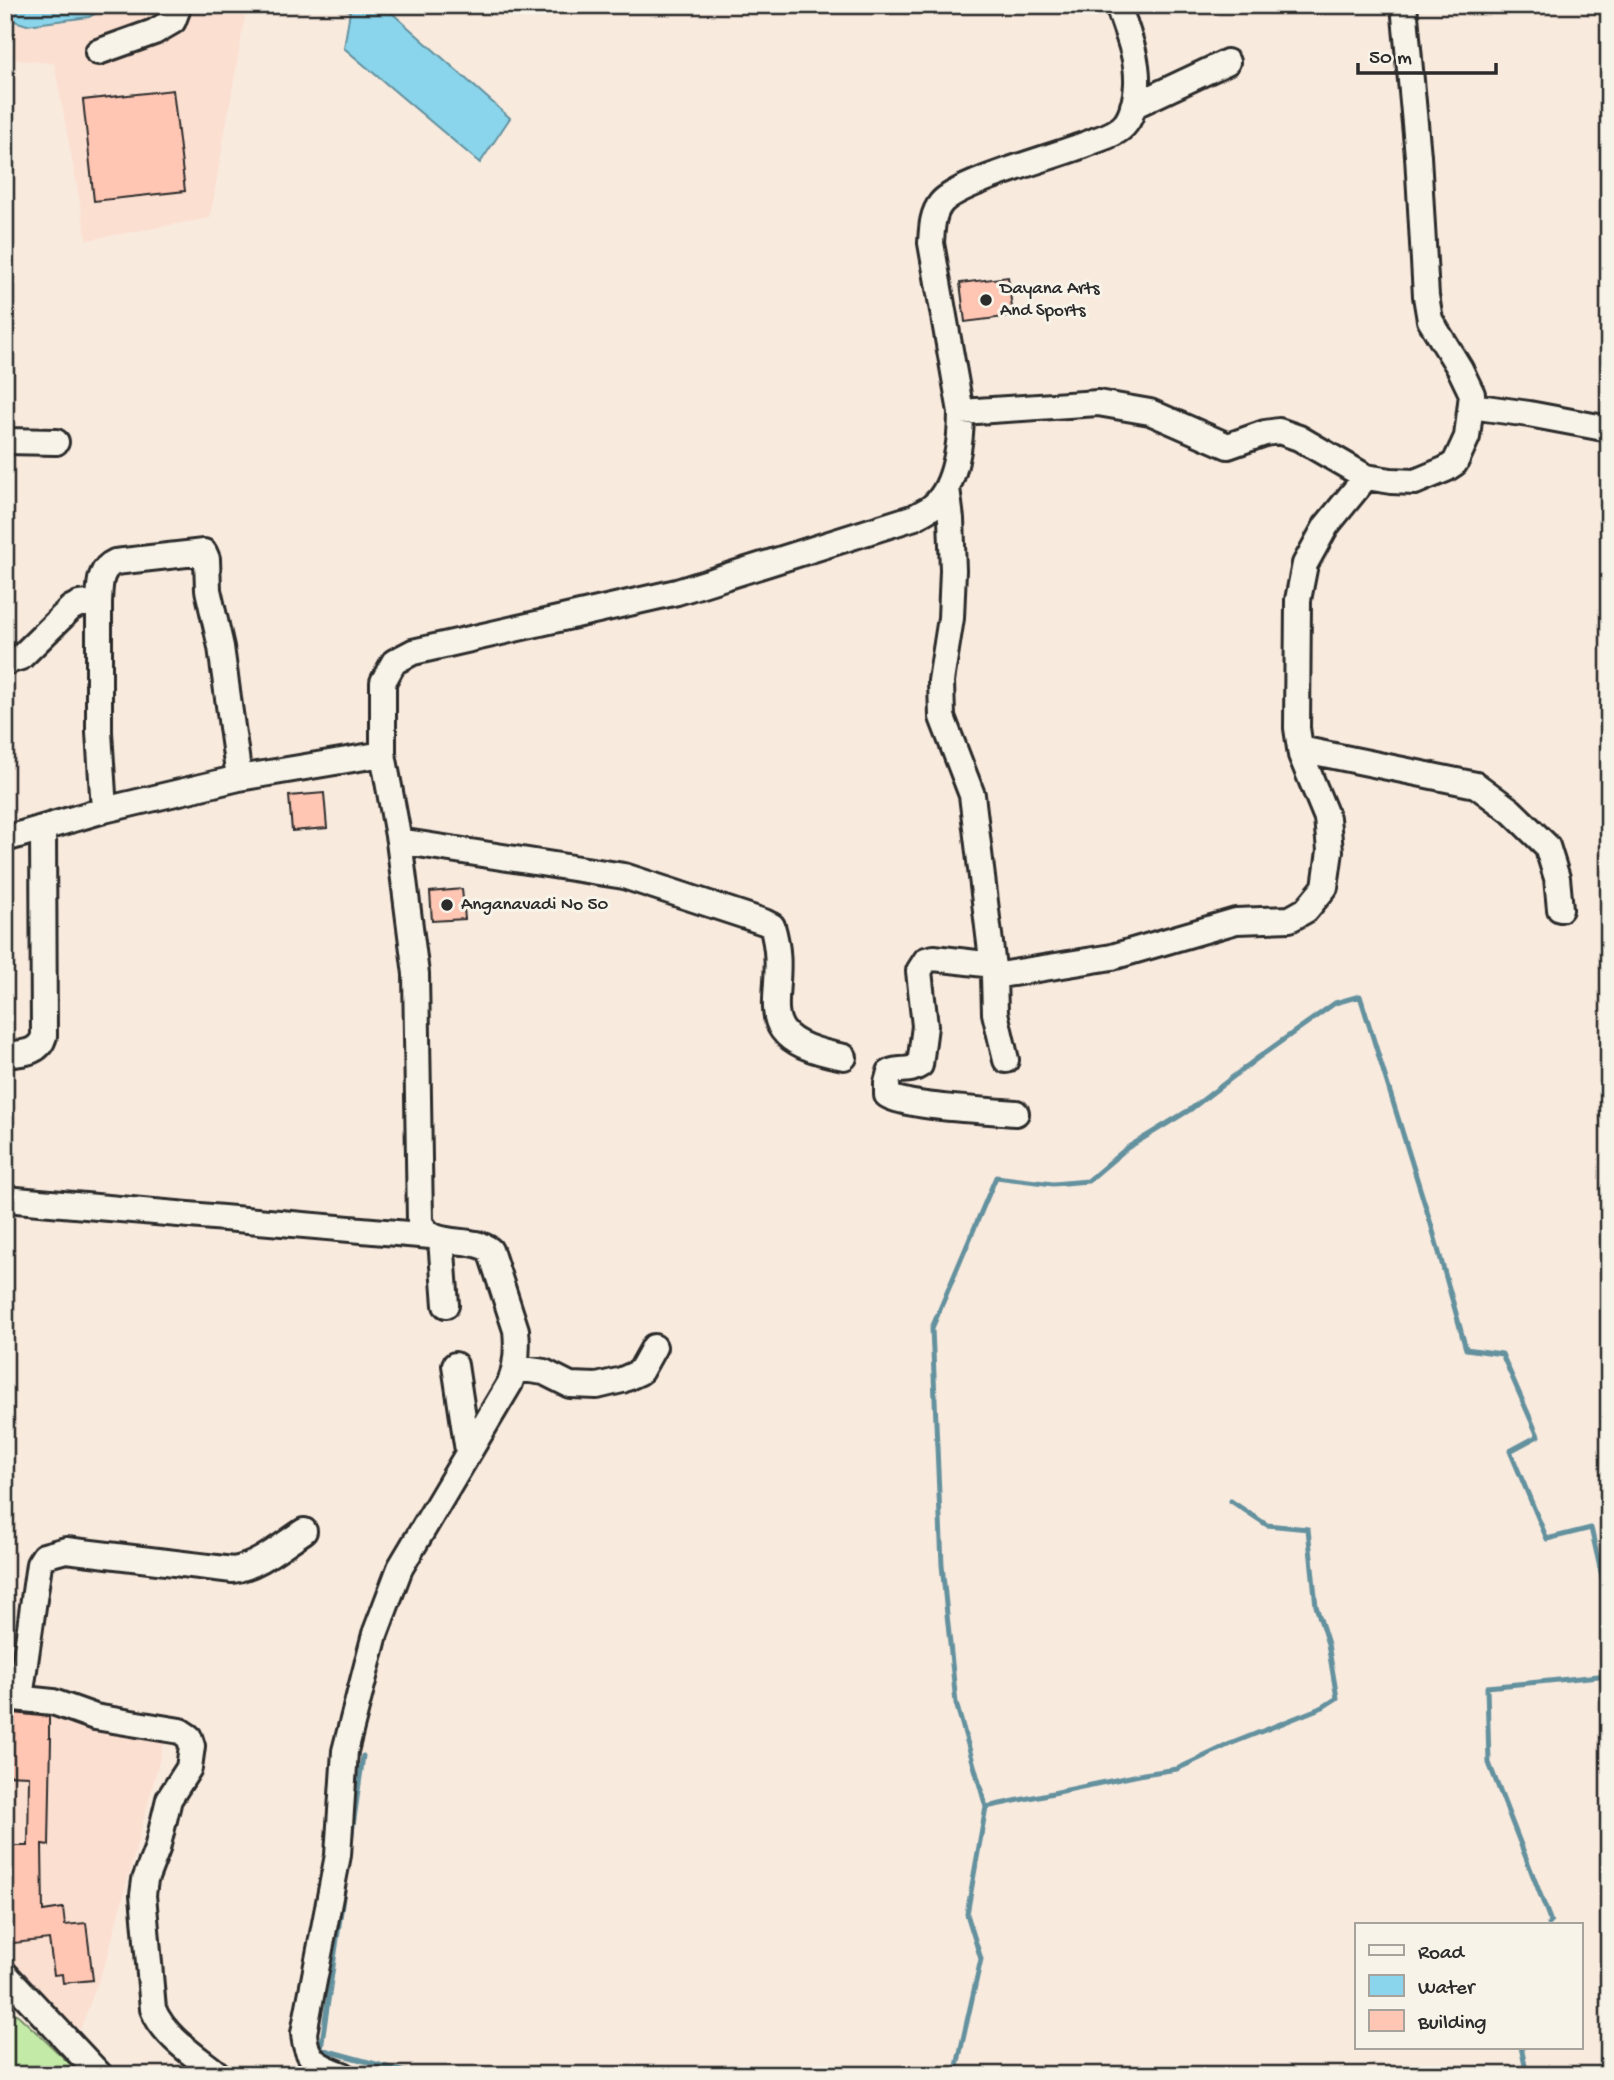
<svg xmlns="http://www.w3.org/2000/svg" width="1614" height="2080" font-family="'Gochi Hand',sans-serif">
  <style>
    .built { fill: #fbdfd1 }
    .green { fill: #c3eba7; stroke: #778b69; stroke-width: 2 }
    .water { fill: #8ad5eb; stroke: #64919e; stroke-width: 2 }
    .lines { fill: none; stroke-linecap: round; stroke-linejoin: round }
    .stream { stroke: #64919e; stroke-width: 5 }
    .building { fill: #ffc6b4; stroke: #2b2b2b; stroke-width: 2 }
    .minor-casing { stroke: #2b2b2b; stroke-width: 30 }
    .minor { stroke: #f7f3e8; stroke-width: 24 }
    .poi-dot { fill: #2b2b2b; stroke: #f7f3e8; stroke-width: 2.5 }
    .labels { text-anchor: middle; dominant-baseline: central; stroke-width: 6; stroke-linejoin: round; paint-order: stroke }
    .poi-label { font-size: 19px; fill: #2b2b2b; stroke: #f7f3e8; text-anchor: start }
  </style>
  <rect width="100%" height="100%" fill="#f9eade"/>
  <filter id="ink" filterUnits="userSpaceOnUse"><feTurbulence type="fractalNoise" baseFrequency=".0143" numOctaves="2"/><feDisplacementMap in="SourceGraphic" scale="14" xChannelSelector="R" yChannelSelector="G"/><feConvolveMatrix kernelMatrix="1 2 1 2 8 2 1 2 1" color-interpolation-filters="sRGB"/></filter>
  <g filter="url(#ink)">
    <path class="built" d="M5,5H247L210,218L87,240L54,63L5,59Z
      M5,1707L58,1710L165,1739L107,1958L80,2030L5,1966Z"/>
    <path class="green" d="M5,2006L19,2016L82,2075H5Z"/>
    <path class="water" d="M5,5H111L89,17L27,25L5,18Z
      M337,5H383L510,118L480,163L344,48L350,11Z"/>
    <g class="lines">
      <path class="stream" d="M986,1807L1144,1774L1177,1769L1230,1744L1323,1707L1337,1698L1328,1644L1316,1606L1308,1529L1267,1525L1231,1501
        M351,1840L363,1756
        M345,1884L321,2049L405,2072L407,2075
        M1549,1924L1551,1922L1489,1763L1487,1687L1609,1675
        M1521,2047L1527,2075
        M955,2075L981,1959L967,1914L986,1807L956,1703L942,1565L932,1328L996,1177L1053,1184L1088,1181L1127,1148L1191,1109L1259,1057L1335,1003L1360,996L1431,1224L1466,1349L1502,1354L1538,1436L1510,1451L1547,1539L1591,1528L1609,1608"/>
    </g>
    <path class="building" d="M173,90L185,191L94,201L83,100Z
      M1008,277L1013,316L965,322L960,283Z
      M324,793L327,828L292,831L289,796Z
      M462,889L465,919L432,921L430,892Z
      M5,1712L49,1717V1738H51L49,1845L42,1844L43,1911L63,1908L65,1925L86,1923L93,1980L63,1983L62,1974L54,1975L49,1939L5,1944V1846H28L29,1776L5,1775Z"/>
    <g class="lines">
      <g class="minor-casing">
        <path id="minor" d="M98,52L154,32L173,21L179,5
          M1133,106L1227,62
          M1471,406L1529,414L1609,429
          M961,412L1098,403L1150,412L1228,446L1265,433L1279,431L1299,438L1366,477L1391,481L1415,482L1446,469L1455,463L1467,437L1472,394L1460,369L1430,320L1426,296L1418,156L1404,5
          M5,441L56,442
          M947,488L951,519L953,570L951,618L941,681L942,717L972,795L994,976L995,1013L1006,1060
          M99,602V732L104,810
          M5,662L21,657L71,608L79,604L99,602C100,585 99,569 115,562L204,552L207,559L208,590L221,647L239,778
          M1300,749L1476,785L1511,811L1547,846L1557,878L1560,909
          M5,839L104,810L239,778L383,754V682L394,662L413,652L677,592L915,517C921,513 929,510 934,505C956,486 961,440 961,412L931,243C932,229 932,214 941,203C959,181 1062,155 1094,141C1105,137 1119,133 1126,123C1133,114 1137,94 1137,83C1138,56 1126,30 1118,5
          M399,841L624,876L764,922L772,926C794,997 737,1037 844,1057
          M993,965L934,958L926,960L919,971L925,1026L920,1065C910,1072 901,1068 890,1072L887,1083V1095C908,1108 988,1110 1016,1113
          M994,976L1112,957L1236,921L1290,919L1306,910L1325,887L1330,851L1327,818L1301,755L1297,728L1298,600L1305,564L1326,526L1366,477
          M5,1055C21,1053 39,1054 44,1036L43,829
          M5,1199L431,1236
          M441,1239L446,1305
          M455,1365L468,1451
          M516,1368L544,1372L570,1385L597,1386L622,1380L640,1372L654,1347
          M5,1697L53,1702L95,1717L180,1731L189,1737L192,1746L189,1768L169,1799L157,1849L145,1880L143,1895L153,2009C164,2037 197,2057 219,2075
          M20,1698L39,1564L44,1556L66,1550L233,1570C259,1566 282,1545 304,1531
          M5,1974L100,2075
          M343,2075C319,2066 306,2062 304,2033L338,1855L345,1751L375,1634L400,1568L510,1383C517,1365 518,1349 516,1330L490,1250C470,1235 430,1250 420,1221L416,974L399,841L383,754"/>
      </g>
      <use href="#minor" class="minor"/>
    </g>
  </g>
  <g class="poi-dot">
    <circle cx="986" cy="300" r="7"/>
    <circle cx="447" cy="905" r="7"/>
  </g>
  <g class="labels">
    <g class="poi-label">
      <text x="1000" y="289">Dayana Arts<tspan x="1000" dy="22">And Sports</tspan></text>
      <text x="461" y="905">Anganavadi No 50</text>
    </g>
  </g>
  <rect width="1614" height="2080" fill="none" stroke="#f7f3e8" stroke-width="28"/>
  <rect x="14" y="14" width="1586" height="2052" fill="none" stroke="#2b2b2b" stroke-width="2.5" filter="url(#ink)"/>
  <rect x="1355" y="1923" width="228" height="126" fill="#f7f3e8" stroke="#a5a39c" stroke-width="2"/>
  <rect x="1369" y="1945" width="35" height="10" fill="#f7f3e8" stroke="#a5a39c" stroke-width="2"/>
  <text x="1418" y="1958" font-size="21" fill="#2b2b2b">Road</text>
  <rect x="1369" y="1975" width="35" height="21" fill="#8ad5eb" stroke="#a5a39c" stroke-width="2"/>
  <text x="1418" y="1993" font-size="21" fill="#2b2b2b">Water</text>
  <rect x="1369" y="2010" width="35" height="21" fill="#ffc6b4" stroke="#a5a39c" stroke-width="2"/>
  <text x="1418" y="2028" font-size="21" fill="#2b2b2b">Building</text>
  <path d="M1358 63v10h138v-10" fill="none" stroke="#2b2b2b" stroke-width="3.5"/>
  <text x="1369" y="63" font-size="21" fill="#2b2b2b" stroke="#f7f3e8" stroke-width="5" paint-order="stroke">50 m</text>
</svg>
